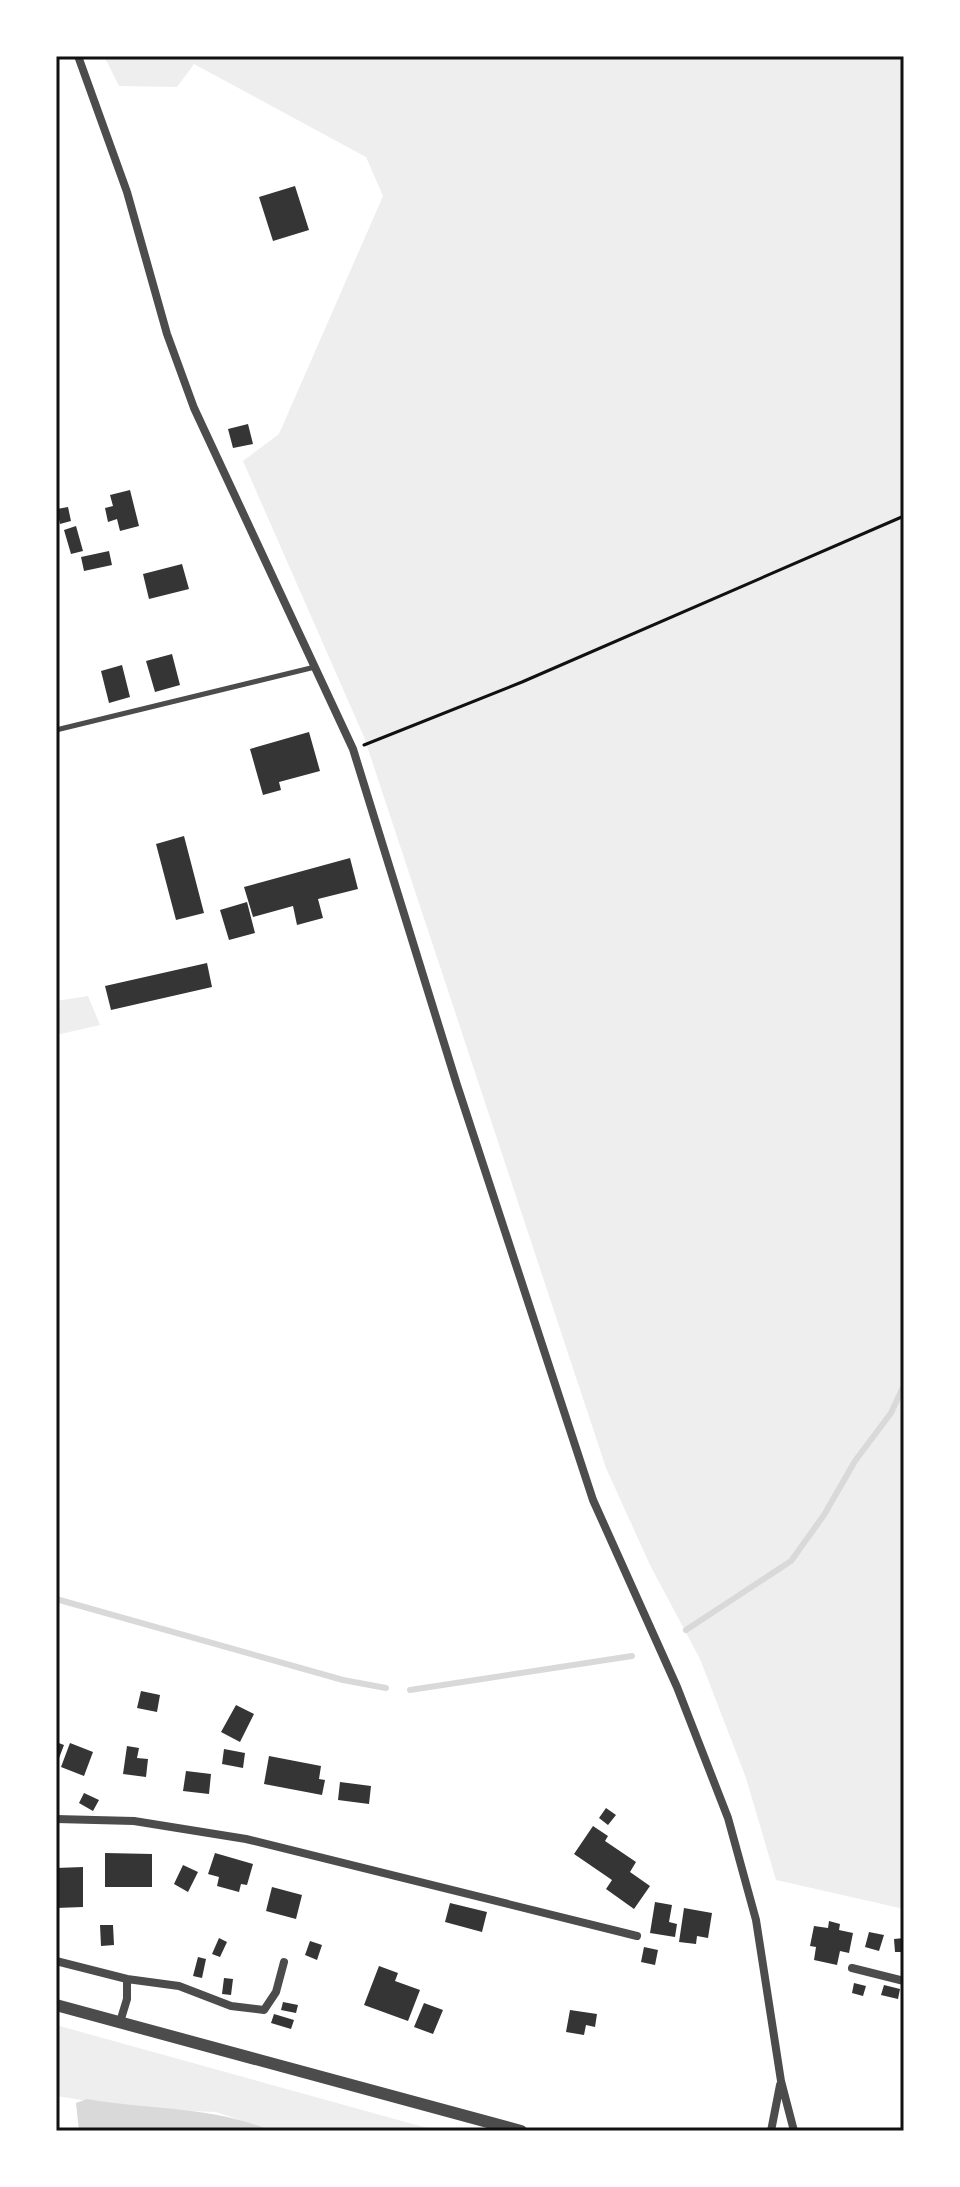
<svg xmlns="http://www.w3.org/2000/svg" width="960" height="2187" font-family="Lato,sans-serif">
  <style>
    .green { fill: #eee }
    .water { fill: #d9d9d9 }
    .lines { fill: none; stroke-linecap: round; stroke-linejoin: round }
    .stream { stroke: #d9d9d9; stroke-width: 6 }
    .building { fill: #353535 }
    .path { stroke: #111; stroke-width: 3 }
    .service { stroke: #4c4c4c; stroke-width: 5 }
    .minor { stroke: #4c4c4c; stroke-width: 8 }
    .tertiary { stroke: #4c4c4c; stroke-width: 12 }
    .neatline { fill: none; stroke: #111; stroke-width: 3 }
  </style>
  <rect width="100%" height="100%" fill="#fff"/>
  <path class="green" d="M104,56H904V1909L776,1880L746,1778L700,1659L650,1565L606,1468L364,737L243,461L279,434L383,196L366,157L194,64L177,87L119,86Z
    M88,996L100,1025L56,1035V1001Z
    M56,2025L438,2131H272L216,2112L141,2109L56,2096Z"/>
  <path class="water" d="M87,2099C149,2110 213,2106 272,2131H79L76,2103Z"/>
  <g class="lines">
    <path class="stream" d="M56,1599L343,1680L386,1688
      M686,1630L791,1561L824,1515L855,1461L891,1413L904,1385
      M410,1690L632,1656"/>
  </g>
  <path class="building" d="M295,186L309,230L273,241L259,197Z
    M248,424L253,444L233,448L228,429Z
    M130,490L139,526L120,531L117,519L108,522L105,508L113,506L110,495Z
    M68,507L71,521L60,524L57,509Z
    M76,526L83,551L71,554L64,530Z
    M109,551L112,565L84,571L81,557Z
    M182,564L189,589L149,599L143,574Z
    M172,654L180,685L155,692L146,661Z
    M122,665L130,697L109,703L101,671Z
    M309,732L320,771L279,782L281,790L263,795L250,749Z
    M184,836L204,913L176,920L156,844Z
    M350,858L358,889L318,899L323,918L297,925L293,906L253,917L244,887Z
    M247,902L255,933L229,940L220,910Z
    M207,963L212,987L111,1010L105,986Z
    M141,1691L160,1695L157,1712L137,1708Z
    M236,1705L254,1714L240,1742L221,1732Z
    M56,1742L64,1745L56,1766Z
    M70,1743L93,1752L84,1776L61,1767Z
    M127,1746L139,1748L137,1758L148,1759L146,1777L123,1774Z
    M224,1749L245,1753L243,1768L222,1764Z
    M269,1756L321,1766L319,1779L325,1780L322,1795L264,1784Z
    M186,1771L211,1774L209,1794L183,1791Z
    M340,1782L371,1786L369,1804L338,1800Z
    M84,1793L99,1800L93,1811L79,1803Z
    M606,1808L616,1815L608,1825L599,1818Z
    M593,1826L608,1836L605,1841L636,1862L630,1872L650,1886L634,1909L606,1889L612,1880L574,1854Z
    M105,1853L152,1854V1887H105Z
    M215,1853L253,1864L247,1885L241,1884L239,1892L217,1886L219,1877L208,1874Z
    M183,1865L198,1872L188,1892L174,1884Z
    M83,1867V1907L56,1908V1868Z
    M272,1887L302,1895L296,1919L266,1911Z
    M655,1902L672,1905L669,1922L677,1924L675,1937L650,1933Z
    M450,1903L487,1912L482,1932L445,1922Z
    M684,1908L712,1913L708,1938L697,1936L696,1944L679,1942Z
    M829,1921L840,1924L839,1930L853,1933L849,1953L840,1951L837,1965L814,1960L816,1947L810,1946L814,1926L828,1928Z
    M100,1925H113L114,1945L101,1946Z
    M869,1932L884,1935L879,1951L865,1947Z
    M219,1938L227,1942L220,1957L212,1954Z
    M904,1938V1952H895L894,1939Z
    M310,1941L322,1945L317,1960L305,1955Z
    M644,1947L658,1950L655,1965L641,1962Z
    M198,1957L206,1959L202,1978L193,1976Z
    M379,1966L398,1973L395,1981L420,1990L408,2021L364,2005Z
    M224,1978L233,1979L231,1995L222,1994Z
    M854,1983L866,1986L863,1996L852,1993Z
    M884,1985L900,1989L898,1999L881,1995Z
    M283,2002L298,2005L296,2013L281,2010Z
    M424,2003L443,2010L433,2034L414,2027Z
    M570,2010L597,2014L595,2027L586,2025L584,2035L566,2032Z
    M274,2014L294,2020L291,2029L271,2023Z"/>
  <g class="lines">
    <path class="path" d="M364,745L522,682L904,516"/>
    <path class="service" d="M56,730L315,667"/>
    <path class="minor" d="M78,56L127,192L167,334L194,408L353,749L457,1085L593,1500L677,1687L728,1818L756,1920L781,2081L794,2131
      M56,1819L134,1821L246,1839L637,1936
      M56,1961L127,1979V1999L120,2022
      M852,1968L904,1981
      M127,1979L179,1986L231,2006L264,2010L276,1992L284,1962
      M771,2131L780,2085"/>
    <path class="tertiary" d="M56,2005L521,2131"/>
  </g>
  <rect width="960" height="2187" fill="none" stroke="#ffffff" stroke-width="116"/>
  <rect x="58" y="58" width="844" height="2071" class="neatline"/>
</svg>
